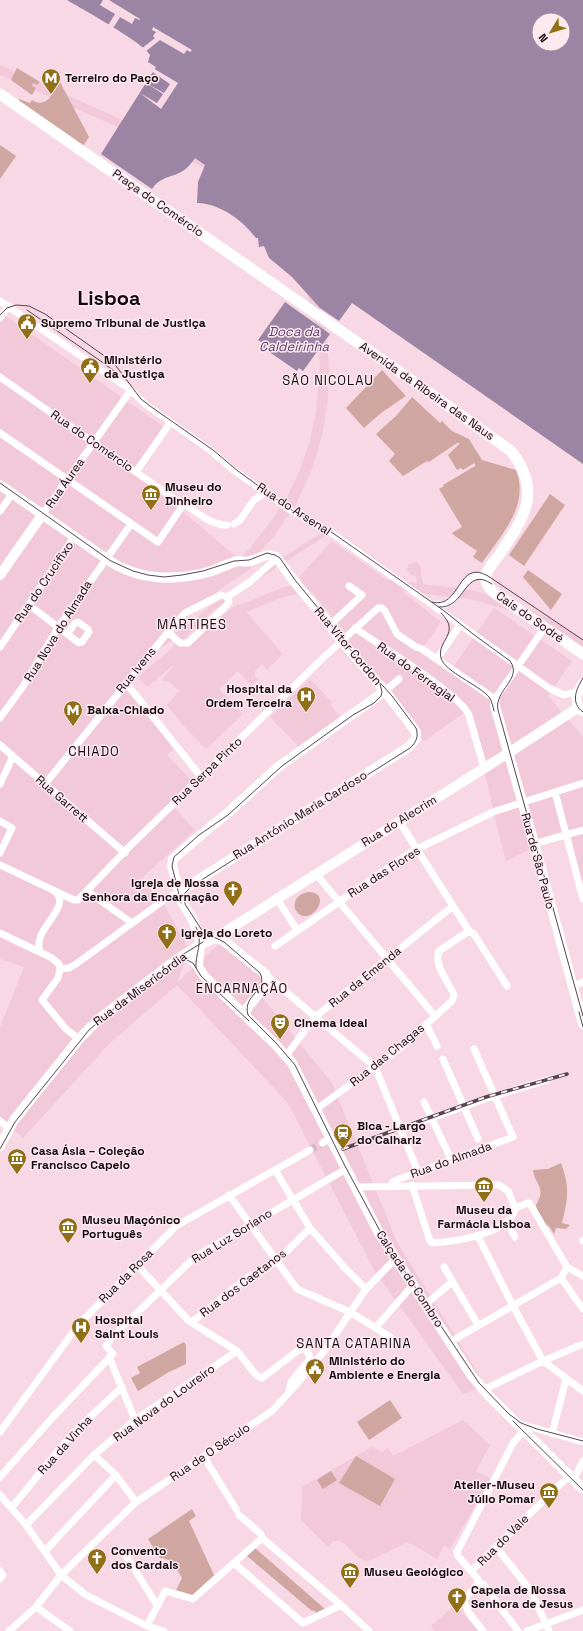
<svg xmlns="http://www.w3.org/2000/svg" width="583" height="1631" font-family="'Space Grotesk',sans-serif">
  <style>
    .built { fill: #f2c9d9 }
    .green { fill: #cfa7a0 }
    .water { fill: #9b84a4; fill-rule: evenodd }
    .pier { fill: #f8d8e4 }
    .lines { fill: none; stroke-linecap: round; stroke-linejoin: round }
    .street-tunnel { stroke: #d6b9c4; stroke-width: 7; stroke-dasharray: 7 3.5; stroke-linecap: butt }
    .street { stroke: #fff; stroke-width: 7 }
    .secondary { stroke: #fff; stroke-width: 10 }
    .primary { stroke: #fff; stroke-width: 11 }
    .tram { stroke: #56454c; stroke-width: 1 }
    .rail-casing { stroke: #56454c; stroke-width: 3.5 }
    .rail { stroke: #fde9f0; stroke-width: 2; stroke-dasharray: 6; stroke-linecap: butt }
    .labels { text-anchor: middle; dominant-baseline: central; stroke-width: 3; stroke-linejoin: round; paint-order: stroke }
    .poi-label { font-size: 12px; font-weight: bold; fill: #14090e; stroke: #fde9f0; text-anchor: start }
    .street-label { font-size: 12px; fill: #14090e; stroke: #fde9f0 }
    .water-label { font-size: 13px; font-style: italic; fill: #5f3e6c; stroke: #fde9f0 }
    .neighbourhood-label { font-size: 13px; letter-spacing: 1px; fill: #14090e; stroke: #fde9f0 }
    .town-label { font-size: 20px; font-weight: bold; fill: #14090e; stroke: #fde9f0 }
  </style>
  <rect width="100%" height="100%" fill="#f8d8e4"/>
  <path class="built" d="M0,65L198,154L303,259L326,327L329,369L328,399L322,436L312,469L297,502L275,535L248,565L252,568L223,587L161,640L162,642L186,626L228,592L323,532L327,535L240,591L210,613L180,644L238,604L239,605L282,588L303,582L299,577L332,541L387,580L417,583L416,576L410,575L407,569L409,564L416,562L421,567V573L423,584L470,590L514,602L549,618L583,639V651L512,611L502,608L469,599L402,591L441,622L420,652L449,673L494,608L572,661L548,696L583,737V888L569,829L537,839L531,849L506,861L494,815L484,768L467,711L424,741L332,640L352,645L346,633L311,591L284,597L246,612L283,654L267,670L262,664L255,671V677L258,680L252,686L238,671L219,689L243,714L206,749L179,721L167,705L179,691L167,680L165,682L162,680L175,664L147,687L138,677L171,649L178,640L176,638L147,656L124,683L175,748L167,755L191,780L170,803L195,830L140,880L161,899L189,950L177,983L226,937L274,977L261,996L332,1083L397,1242L486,1386L463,1394L375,1272L288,1103L177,985L109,1044L23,1138L0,1118V1027L24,967L0,959V312L167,429L135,471L239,559L250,548L274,517L287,497L299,472L309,444L316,413L320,363L317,334L306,290L206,169L172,151L0,75Z
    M310,679L332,702L330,704L341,719L300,748L270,717Z
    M463,1420L490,1445L476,1471L491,1479L450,1549L444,1546L437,1559L412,1544L406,1543L371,1560L365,1561L359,1558L341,1541H333L328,1547L301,1520L302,1487L372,1447L382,1452L388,1448L393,1456Z
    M455,1605L458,1608L478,1631H435L431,1626Z"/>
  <path class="green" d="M17,68L40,82L37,85L33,83L32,86L36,88L32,95L11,80Z
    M60,82L89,137L83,146L19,102V99L30,103L32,100C47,109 53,93 60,82Z
    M0,145L16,156L0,179Z
    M382,370L406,396L381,413L364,428L346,408Z
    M412,397L440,423L442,421L452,431L469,439L482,460L516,470C530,506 501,535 482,563L473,557L477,551L455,536L452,533L462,527L439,489L444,486L443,485L475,466V464L474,463L463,470L461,468L457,470L448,455L460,443H457L429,462L427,461L403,476L389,461L395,454L376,434L397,415Z
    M550,494L565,505L524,566L509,555Z
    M528,570L562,594L551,610L523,577Z
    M308,892C336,892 308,932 295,909C293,899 299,894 308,892Z
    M561,1163C570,1187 568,1199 562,1223L570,1225L566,1229L556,1228L554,1234L549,1226L546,1225L537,1211L536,1205C547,1187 535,1186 533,1170L548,1169Z
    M184,1342L186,1345V1364L169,1372L138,1391L131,1378L140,1373L137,1367Z
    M390,1400L402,1418L369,1440L357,1422Z
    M356,1456L395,1479L380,1506L339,1483Z
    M331,1471L337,1480L323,1489L317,1480Z
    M192,1509L196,1516L189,1521L214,1575L193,1595L176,1590L182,1578C176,1567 173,1559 160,1558L148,1539Z
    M255,1548L325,1609L314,1615L316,1612L313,1610L312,1611L247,1556Z"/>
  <path class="water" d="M67,0H583V464L352,303L339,321L320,308L292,277L274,262L269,258L264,246L259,247L258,238H256C242,220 221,204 197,203L198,182L205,165L195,158C191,164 186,170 179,173C168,178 159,178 152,189L101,154L156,67L148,62L150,55C144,43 82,9 67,0ZM539,20H563V44H539Z
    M285,302L330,334L303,371L299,368L297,371L262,347L264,344L258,340Z"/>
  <path class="pier" d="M103,0H109L140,19V20L135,18L132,24L120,17L112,30L107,27L115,14L100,5Z
    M153,27L192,50L190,52L187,50L184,54L160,40L145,52L141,49L155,38L153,36L156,32L152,30Z
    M153,68L178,83L161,109L140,93L157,103L163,94L146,83L164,93L170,84L151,71Z"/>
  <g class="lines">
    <path class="street-tunnel" d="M310,1150L322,1143"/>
    <path class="street" d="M0,301L131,390L145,404L210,450L232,469L290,510L333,534L549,688L564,695L578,691
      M0,318L9,306
      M0,377L183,505H186C199,514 211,525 227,525
      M0,433L158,542L183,505
      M136,472L170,423
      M0,511L12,494
      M42,515L131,390
      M234,524L240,520L254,500L266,492
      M227,597L229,602L226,606L188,643H180L168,632L185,613L221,595L227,597L251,581L277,558
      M434,604C463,611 457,569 486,576
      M29,605L79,643L82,642L89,632L88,629L78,622L75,623L68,633
      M330,625L362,595L349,586
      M355,628C376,643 461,695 469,715L484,768
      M0,647L74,537
      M437,659L460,625
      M126,683L201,777
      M385,691L399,679
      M0,718L24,685L59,626L131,524
      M0,745L125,853
      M0,784L13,756
      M45,784L168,632
      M555,792L583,899
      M0,821L12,828L0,853
      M534,844L583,830
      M0,865L74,900H78L129,847L324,657L378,608H382L385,611L397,634L416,647L422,649L495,699L545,627
      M316,874L435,1016
      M87,891L132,923
      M277,899L297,930
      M469,931L474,934L507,986
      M0,933L52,958L59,964L60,969
      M275,946L413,851L493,812L583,783
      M40,952C31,928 75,907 54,891
      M60,969L69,968L76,964L164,900L179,892
      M60,969L58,978L42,1000L66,1029L79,1039
      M266,975L375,1067L418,1172
      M572,986L583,982
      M426,1024L437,1046
      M286,1056L315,1017L453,906
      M443,1059L478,1139
      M424,1102L450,1157
      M315,1110L399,1049L452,1001L454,995C449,982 433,965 439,951L469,931L399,821
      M0,1121L8,1128
      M400,1129L488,1098L547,1080
      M322,1143L330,1139
      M275,1170L310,1228L345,1268L366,1289
      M391,1185L394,1181L513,1137L474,1049
      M412,1185L430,1241L432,1243C453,1242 511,1234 515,1208
      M355,1187L499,1185L508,1191L515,1208
      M229,1195L297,1289L350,1312L390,1337
      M515,1208L528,1203L530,1204L567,1267L583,1276
      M507,1222L515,1237
      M478,1236L513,1306L543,1361L583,1391
      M583,1240V1241
      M137,1265L189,1321L237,1351L256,1375L262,1378L300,1349C307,1349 309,1352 310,1359L291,1382L289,1392
      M444,1267L478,1325
      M561,1278L583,1309
      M426,1304L452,1282
      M192,1322L249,1276H254L257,1275L277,1261L310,1228
      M376,1327L413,1285
      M450,1342L561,1278L567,1267
      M109,1357L135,1420
      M483,1390L543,1361L583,1344
      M524,1425L583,1442
      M0,1432L79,1324L176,1226L310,1150
      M552,1434L566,1379
      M94,1455L116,1475L136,1502
      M204,1457L236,1509
      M0,1477L53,1417L113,1354L106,1346L112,1337L195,1257L346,1169
      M574,1479L583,1461
      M0,1495L26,1525L61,1575L86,1595L147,1626L164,1631
      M12,1507L72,1434L122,1387
      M239,1515L261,1534L262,1538L341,1605L369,1631
      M26,1525L94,1455L135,1420L237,1351
      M496,1547L531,1591L549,1631
      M45,1551L116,1475
      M126,1556L157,1605
      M234,1563L303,1623L341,1605
      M0,1571L3,1575L0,1579
      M471,1571L570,1475
      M478,1583L483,1584L518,1631
      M36,1607L70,1631
      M147,1626L165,1591L193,1599L262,1538
      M9,1631L36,1607L61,1575L136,1502L272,1411L296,1385L325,1350L366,1289L395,1259
      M483,1631L469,1613L464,1601C467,1592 479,1589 478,1579L458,1556L457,1552L513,1443L527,1427
      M527,1631L583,1610"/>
    <path class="secondary" d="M0,485L111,562C142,581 177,581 212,571C220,568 229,563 238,561C242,561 246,562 250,561C260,559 265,552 276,557L297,585L327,621L341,641L385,691L416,732V738L409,747L179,892
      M0,575L42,515
      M495,699V706L538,857L583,1024
      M582,711C573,701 576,694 583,683
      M210,936L224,941L266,975V984L246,1010V1016
      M181,957C194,956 198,967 204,976L275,1044L292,1063L379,1233L472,1376L489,1396L583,1489
      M198,965L200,943L199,937L192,918L182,902L172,866L173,859L209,828L229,812L278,767L385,691
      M0,1146L14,1120L79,1039L99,1019L176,960L200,945L220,935L513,750L579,707"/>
    <path class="primary" d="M0,94L420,386L511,451C543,492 524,518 499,555C495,561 487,569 486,576C485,584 490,589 496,594L583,654"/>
    <path class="tram" d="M27,310L102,362L118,374
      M0,315L7,308L16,305L29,306L45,314L113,362L141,399L150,406L213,450L238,471L290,509L327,529L443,610L473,634L510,661C523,679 494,690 498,710L583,1016
      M0,483L111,561L133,571L148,575L164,577L182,575L203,571L234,561L249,560L267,553L275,555L280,558L295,580L327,619L348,647L392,696L416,728C419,736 416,743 410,748L192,886L184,894L185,904L203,932L224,942L260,973C269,991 242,994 248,1015L276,1043L295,1065L345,1166L380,1231L401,1266L479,1383L509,1414L521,1423L537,1429L583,1441
      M432,602C461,610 457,558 488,576L583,640
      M439,607C466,609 464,565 492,584
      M441,613C462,633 436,641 441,658C445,672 479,685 489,697C492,701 493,707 494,711
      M583,678C576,689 570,703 583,712
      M181,903L172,866L174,857L199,835L228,815L282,766L353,715L374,703L381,696L382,692L380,684
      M196,927C204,943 195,952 196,968
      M174,960L203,942
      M579,1012L583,1027
      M0,1149L15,1122L89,1030L123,1001L180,960H187L193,963L201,976L249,1021
      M513,1421L583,1490"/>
    <g class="rail-casing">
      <path id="rail" d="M343,1149L486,1097L567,1074"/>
    </g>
    <use href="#rail" class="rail"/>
  </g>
  <defs>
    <g id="metro-pin" transform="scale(1)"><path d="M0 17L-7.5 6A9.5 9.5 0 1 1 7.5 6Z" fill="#916f16" stroke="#fde9f0"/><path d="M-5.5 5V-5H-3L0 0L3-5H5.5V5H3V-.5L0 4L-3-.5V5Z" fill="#fff"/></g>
    <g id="civic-pin" transform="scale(1)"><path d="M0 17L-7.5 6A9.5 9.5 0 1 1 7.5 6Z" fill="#916f16" stroke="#fde9f0"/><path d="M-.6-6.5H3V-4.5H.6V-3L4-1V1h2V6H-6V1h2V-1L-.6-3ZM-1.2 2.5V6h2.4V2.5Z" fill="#fff"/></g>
    <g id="museum-pin" transform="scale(1)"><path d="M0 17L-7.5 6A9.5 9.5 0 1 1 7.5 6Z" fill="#916f16" stroke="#fde9f0"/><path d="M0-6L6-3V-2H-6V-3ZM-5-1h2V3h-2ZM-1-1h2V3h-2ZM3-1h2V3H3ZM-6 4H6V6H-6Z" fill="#fff"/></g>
    <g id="hospital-pin" transform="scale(1)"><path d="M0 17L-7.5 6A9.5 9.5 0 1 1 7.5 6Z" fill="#916f16" stroke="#fde9f0"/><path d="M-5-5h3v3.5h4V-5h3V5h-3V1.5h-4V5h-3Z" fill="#fff"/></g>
    <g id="church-pin" transform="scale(1)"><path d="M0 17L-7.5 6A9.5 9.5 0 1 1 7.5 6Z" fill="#916f16" stroke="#fde9f0"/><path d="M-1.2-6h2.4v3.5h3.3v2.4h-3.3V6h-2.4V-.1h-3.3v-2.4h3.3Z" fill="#fff"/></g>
    <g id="theatre-pin" transform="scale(1)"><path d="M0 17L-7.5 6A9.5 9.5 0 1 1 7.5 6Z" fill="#916f16" stroke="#fde9f0"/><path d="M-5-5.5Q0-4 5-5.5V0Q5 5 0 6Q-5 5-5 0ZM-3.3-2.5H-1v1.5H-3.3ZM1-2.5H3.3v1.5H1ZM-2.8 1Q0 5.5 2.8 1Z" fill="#fff"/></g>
    <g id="station-pin" transform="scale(1)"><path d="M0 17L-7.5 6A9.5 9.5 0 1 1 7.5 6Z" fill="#916f16" stroke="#fde9f0"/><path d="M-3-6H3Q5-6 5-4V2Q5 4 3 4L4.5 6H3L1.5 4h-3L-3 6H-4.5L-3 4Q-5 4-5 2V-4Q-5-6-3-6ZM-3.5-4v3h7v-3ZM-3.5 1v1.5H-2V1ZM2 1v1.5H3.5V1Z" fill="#fff"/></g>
  </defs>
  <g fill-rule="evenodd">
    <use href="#metro-pin" x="51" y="78"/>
    <use href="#civic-pin" x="27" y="323"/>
    <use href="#civic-pin" x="90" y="367"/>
    <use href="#museum-pin" x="151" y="494"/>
    <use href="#hospital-pin" x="306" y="696"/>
    <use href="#metro-pin" x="73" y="710"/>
    <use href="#church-pin" x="233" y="890"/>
    <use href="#church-pin" x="167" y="933"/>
    <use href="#theatre-pin" x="280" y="1023"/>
    <use href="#station-pin" x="343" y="1133"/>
    <use href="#museum-pin" x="17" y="1158"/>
    <use href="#museum-pin" x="484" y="1186"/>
    <use href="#museum-pin" x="68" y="1227"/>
    <use href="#hospital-pin" x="81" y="1327"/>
    <use href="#civic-pin" x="315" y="1368"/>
    <use href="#museum-pin" x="549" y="1492"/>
    <use href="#church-pin" x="97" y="1558"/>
    <use href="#museum-pin" x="350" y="1572"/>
    <use href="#church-pin" x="457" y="1597"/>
  </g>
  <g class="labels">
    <g class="poi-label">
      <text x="65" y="78">Terreiro do Paço</text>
      <text x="41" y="323">Supremo Tribunal de Justiça</text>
      <text x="104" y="360">Ministério<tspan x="104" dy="14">da Justiça</tspan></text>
      <text x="165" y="487">Museu do<tspan x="165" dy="14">Dinheiro</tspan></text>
      <text x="292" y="689" text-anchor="end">Hospital da<tspan x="292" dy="14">Ordem Terceira</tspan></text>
      <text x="87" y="710">Baixa-Chiado</text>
      <text x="219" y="883" text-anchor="end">Igreja de Nossa<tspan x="219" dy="14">Senhora da Encarnação</tspan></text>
      <text x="181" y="933">Igreja do Loreto</text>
      <text x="294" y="1023">Cinema Ideal</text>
      <text x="357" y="1126">Bica - Largo<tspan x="357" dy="14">do Calhariz</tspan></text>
      <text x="31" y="1151">Casa Ásia – Coleção<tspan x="31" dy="14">Francisco Capelo</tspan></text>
      <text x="484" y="1210" text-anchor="middle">Museu da<tspan x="484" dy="14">Farmácia Lisboa</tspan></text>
      <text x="82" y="1220">Museu Maçónico<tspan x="82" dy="14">Português</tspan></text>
      <text x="95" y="1320">Hospital<tspan x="95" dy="14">Saint Louis</tspan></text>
      <text x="329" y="1361">Ministério do<tspan x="329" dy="14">Ambiente e Energia</tspan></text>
      <text x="535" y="1485" text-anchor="end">Atelier-Museu<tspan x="535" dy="14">Júlio Pomar</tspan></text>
      <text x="111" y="1551">Convento<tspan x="111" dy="14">dos Cardais</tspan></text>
      <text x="364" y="1572">Museu Geológico</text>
      <text x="471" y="1590">Capela de Nossa<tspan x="471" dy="14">Senhora de Jesus</tspan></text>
    </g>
    <g class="street-label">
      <text transform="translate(158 203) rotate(35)">Praça do Comércio</text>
      <text transform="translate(427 391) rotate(35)">Avenida da Ribeira das Naus</text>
      <text transform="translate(92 441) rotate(35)">Rua do Comércio</text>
      <text transform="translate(65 483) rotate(-55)">Rua Áurea</text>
      <text transform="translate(294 509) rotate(33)">Rua do Arsenal</text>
      <text transform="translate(44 582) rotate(-56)">Rua do Crucifixo</text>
      <text transform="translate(530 617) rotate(35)">Cais do Sodré</text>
      <text transform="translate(58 631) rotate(-58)">Rua Nova do Almada</text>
      <text transform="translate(348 646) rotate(50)">Rua Vítor Cordon</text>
      <text transform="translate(136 670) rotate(-51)">Rua Ivens</text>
      <text transform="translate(416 672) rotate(36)">Rua do Ferragial</text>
      <text transform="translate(207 771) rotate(-44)">Rua Serpa Pinto</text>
      <text transform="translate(62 799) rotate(41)">Rua Garrett</text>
      <text transform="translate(300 815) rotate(-32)">Rua António Maria Cardoso</text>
      <text transform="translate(399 821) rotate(-32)">Rua do Alecrim</text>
      <text transform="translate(538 861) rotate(75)">Rua de São Paulo</text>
      <text transform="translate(384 872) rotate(-33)">Rua das Flores</text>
      <text transform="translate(365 977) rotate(-39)">Rua da Emenda</text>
      <text transform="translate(140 989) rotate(-37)">Rua da Misericórdia</text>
      <text transform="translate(387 1055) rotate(-39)">Rua das Chagas</text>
      <text transform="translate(451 1160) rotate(-20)">Rua do Almada</text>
      <text transform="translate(232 1236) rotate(-32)">Rua Luz Soriano</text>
      <text transform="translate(126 1276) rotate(-45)">Rua da Rosa</text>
      <text transform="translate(410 1279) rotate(57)">Calçada do Combro</text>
      <text transform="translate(243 1283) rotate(-37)">Rua dos Caetanos</text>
      <text transform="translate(164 1403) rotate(-36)">Rua Nova do Loureiro</text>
      <text transform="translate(65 1445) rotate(-48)">Rua da Vinha</text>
      <text transform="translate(210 1452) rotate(-34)">Rua de O Século</text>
      <text transform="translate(503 1540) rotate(-45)">Rua do Vale</text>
    </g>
    <g class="water-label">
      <text x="294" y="331">Doca da<tspan x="294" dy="15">Caldeirinha</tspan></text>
    </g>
    <g class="neighbourhood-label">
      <text x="328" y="380">SÃO NICOLAU</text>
      <text x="192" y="624">MÁRTIRES</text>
      <text x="94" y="751">CHIADO</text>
      <text x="242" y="988">ENCARNAÇÃO</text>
      <text x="354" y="1343">SANTA CATARINA</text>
    </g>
    <g class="town-label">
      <text x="109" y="298">Lisboa</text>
    </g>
  </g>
  <g transform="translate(551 32) rotate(232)"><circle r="19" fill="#fde9f0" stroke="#a08f96"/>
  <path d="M0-3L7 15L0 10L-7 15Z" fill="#916f16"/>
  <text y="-6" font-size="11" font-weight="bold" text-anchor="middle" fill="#14090e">N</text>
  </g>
</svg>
